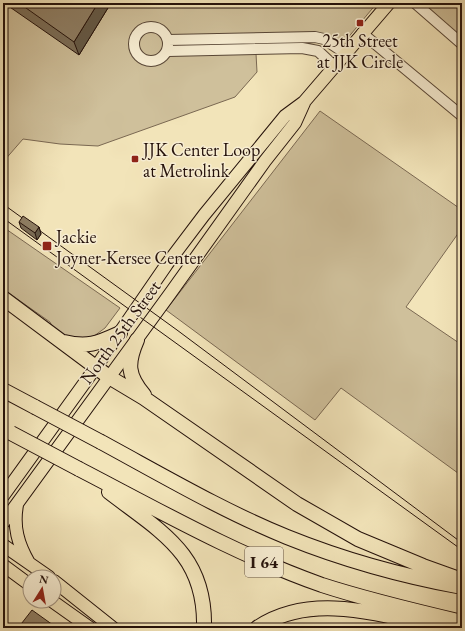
<svg xmlns="http://www.w3.org/2000/svg" width="465" height="631" font-family="'EB Garamond',serif">
  <style>
    .green { fill: #cfc09b; stroke: #7a6852 }
    .lines { fill: none; stroke-linecap: round; stroke-linejoin: round }
    .minor-casing { stroke: #584636; stroke-width: 12 }
    .major-casing { stroke: #24110a; stroke-width: 14 }
    .highway-casing { stroke: #24110a; stroke-width: 16 }
    .minor { stroke: #f7edd2; stroke-width: 10 }
    .major { stroke: #f2e4b9; stroke-width: 12 }
    .highway { stroke: #f2e4b9; stroke-width: 14 }
    .tram { stroke: #24110a; stroke-width: 1 }
    .highway-bridge-casing { stroke: #24110a; stroke-width: 16; stroke-linecap: butt }
    .highway-bridge { stroke: #f2e4b9; stroke-width: 14 }
    .wall { fill: #7b6d57; stroke: #24110a }
    .shaded-wall { fill: #645947; stroke: #24110a }
    .building { fill: #8f7f65; stroke: #24110a }
    .poi-dot { fill: #8f2418; stroke: #f7edd2; stroke-width: 1.5 }
    .labels { text-anchor: middle; dominant-baseline: central; stroke-width: 3; stroke-linejoin: round; paint-order: stroke }
    .shield { fill: #f7edd2; stroke: #635346; stroke-width: 1 }
    .shield-label { font-size: 17px; font-weight: bold; fill: #24110a }
    .poi-label { font-size: 18px; fill: #24110a; stroke: #f7edd2; text-anchor: start }
    .street-label { font-size: 18px; fill: #24110a; stroke: #f7edd2 }
  </style>
  <rect width="100%" height="100%" fill="#f2e4b9"/>
  <filter id="stains"><feTurbulence type="fractalNoise" baseFrequency=".005" numOctaves="4"/><feColorMatrix values="0 0 0 0 .2 0 0 0 0 .09 0 0 0 0 .02 0 0 0 .5 -.17"/></filter>
  <radialGradient id="worn" r=".72"><stop offset=".6" stop-color="#630" stop-opacity="0"/><stop offset="1" stop-color="#630" stop-opacity=".3"/></radialGradient>
  <path class="green" d="M3,3H377L346,40H335L324,34L255,35L257,72L235,97L98,146L60,144L23,139L3,162Z
    M415,3H462V44Z
    M320,111L462,210V228L406,307L462,345V476L341,388L315,420L166,310Z
    M3,227L120,308L105,328L90,339L66,337L53,328L50,322L3,289Z"/>
  <g class="lines">
    <g class="minor-casing">
      <path id="minor" d="M415,3L462,44
        M134 44a17 17 0 1 1 34 0a17 17 0 1 1-34 0Z
        M362,33L462,116
        M168,40L315,37L324,39L345,53
        M168,51L302,48L318,51L334,66"/>
    </g>
    <g class="major-casing">
      <path id="major" d="M3,496L96,367L167,264L204,215L285,116L304,102L389,3
        M17,505C13,527 18,544 29,563
        M3,523L172,291L265,161L295,123L304,103
        M3,545L49,577
        M3,565L30,585
        M54,581L113,628
        M52,601L90,628"/>
    </g>
    <g class="highway-casing">
      <path id="highway" d="M3,298L109,377L144,398L297,504L358,539L423,566L462,580
        M137,340C127,363 127,375 144,395
        M64,342C88,348 98,343 120,333
        M3,390L35,407
        M101,442C162,475 223,511 287,537C344,560 402,576 462,587
        M79,469C158,510 237,555 322,585C368,600 415,611 462,622
        M109,492C161,532 206,554 204,628
        M257,628C312,591 381,615 440,628"/>
    </g>
    <use href="#minor" class="minor"/>
    <use href="#major" class="major"/>
    <use href="#highway" class="highway"/>
    <path class="tram" d="M3,204L177,330L462,543
      M3,218L462,550"/>
    <g class="highway-bridge-casing">
      <path id="highway-bridge" d="M35,407L101,442
        M11,433L79,469"/>
    </g>
    <use href="#highway-bridge" class="highway-bridge"/>
  </g>
  <path class="wall" d="M4,3H111L79,55Z
    M19,222L39,227L41,234L37,240L21,228Z"/>
  <path class="shaded-wall" d="M98,3H111L79,55L74,42Z
    M39,227L41,234L37,240L35,233Z"/>
  <path class="building" d="M19,3H98L74,42Z
    M23,216L39,227L35,233L19,222Z
    M32,610L53,625L50,628H18Z"/>
  <g class="poi-dot">
    <rect x="356" y="19" width="8" height="8" rx="2"/>
    <rect x="131" y="155" width="8" height="8" rx="2"/>
    <rect x="42" y="241" width="10" height="10" rx="2"/>
  </g>
  <g class="labels">
    <rect class="shield" x="245" y="547" width="38" height="30" rx="3"/>
    <g class="shield-label">
      <text x="264" y="562">I 64</text>
    </g>
    <g class="poi-label">
      <text x="360" y="40" text-anchor="middle">25th Street<tspan x="360" dy="21">at JJK Circle</tspan></text>
      <text x="143" y="149">JJK Center Loop<tspan x="143" dy="21">at Metrolink</tspan></text>
      <text x="56" y="236">Jackie<tspan x="56" dy="21">Joyner-Kersee Center</tspan></text>
    </g>
    <g class="street-label">
      <text transform="translate(120 332) rotate(-54)">North 25th Street</text>
    </g>
  </g>
  <rect width="465" height="631" fill="none" stroke="#f2e4b9" stroke-width="16"/>
  <rect x="4" y="4" width="457" height="623" fill="none" stroke="#24110a" stroke-width="2"/>
  <rect x="8" y="8" width="449" height="615" fill="none" stroke="#24110a"/>
  <g transform="translate(42 589) rotate(11)"><circle r="19" fill="#f7edd2" stroke="#a39582"/>
  <path d="M0-3L7 15L0 10L-7 15Z" fill="#8f2418"/>
  <text y="-6" font-size="11" font-weight="bold" text-anchor="middle" fill="#24110a">N</text>
  </g>
  <rect width="100%" height="100%" filter="url(#stains)"/>
  <rect width="100%" height="100%" fill="url(#worn)"/>
</svg>
